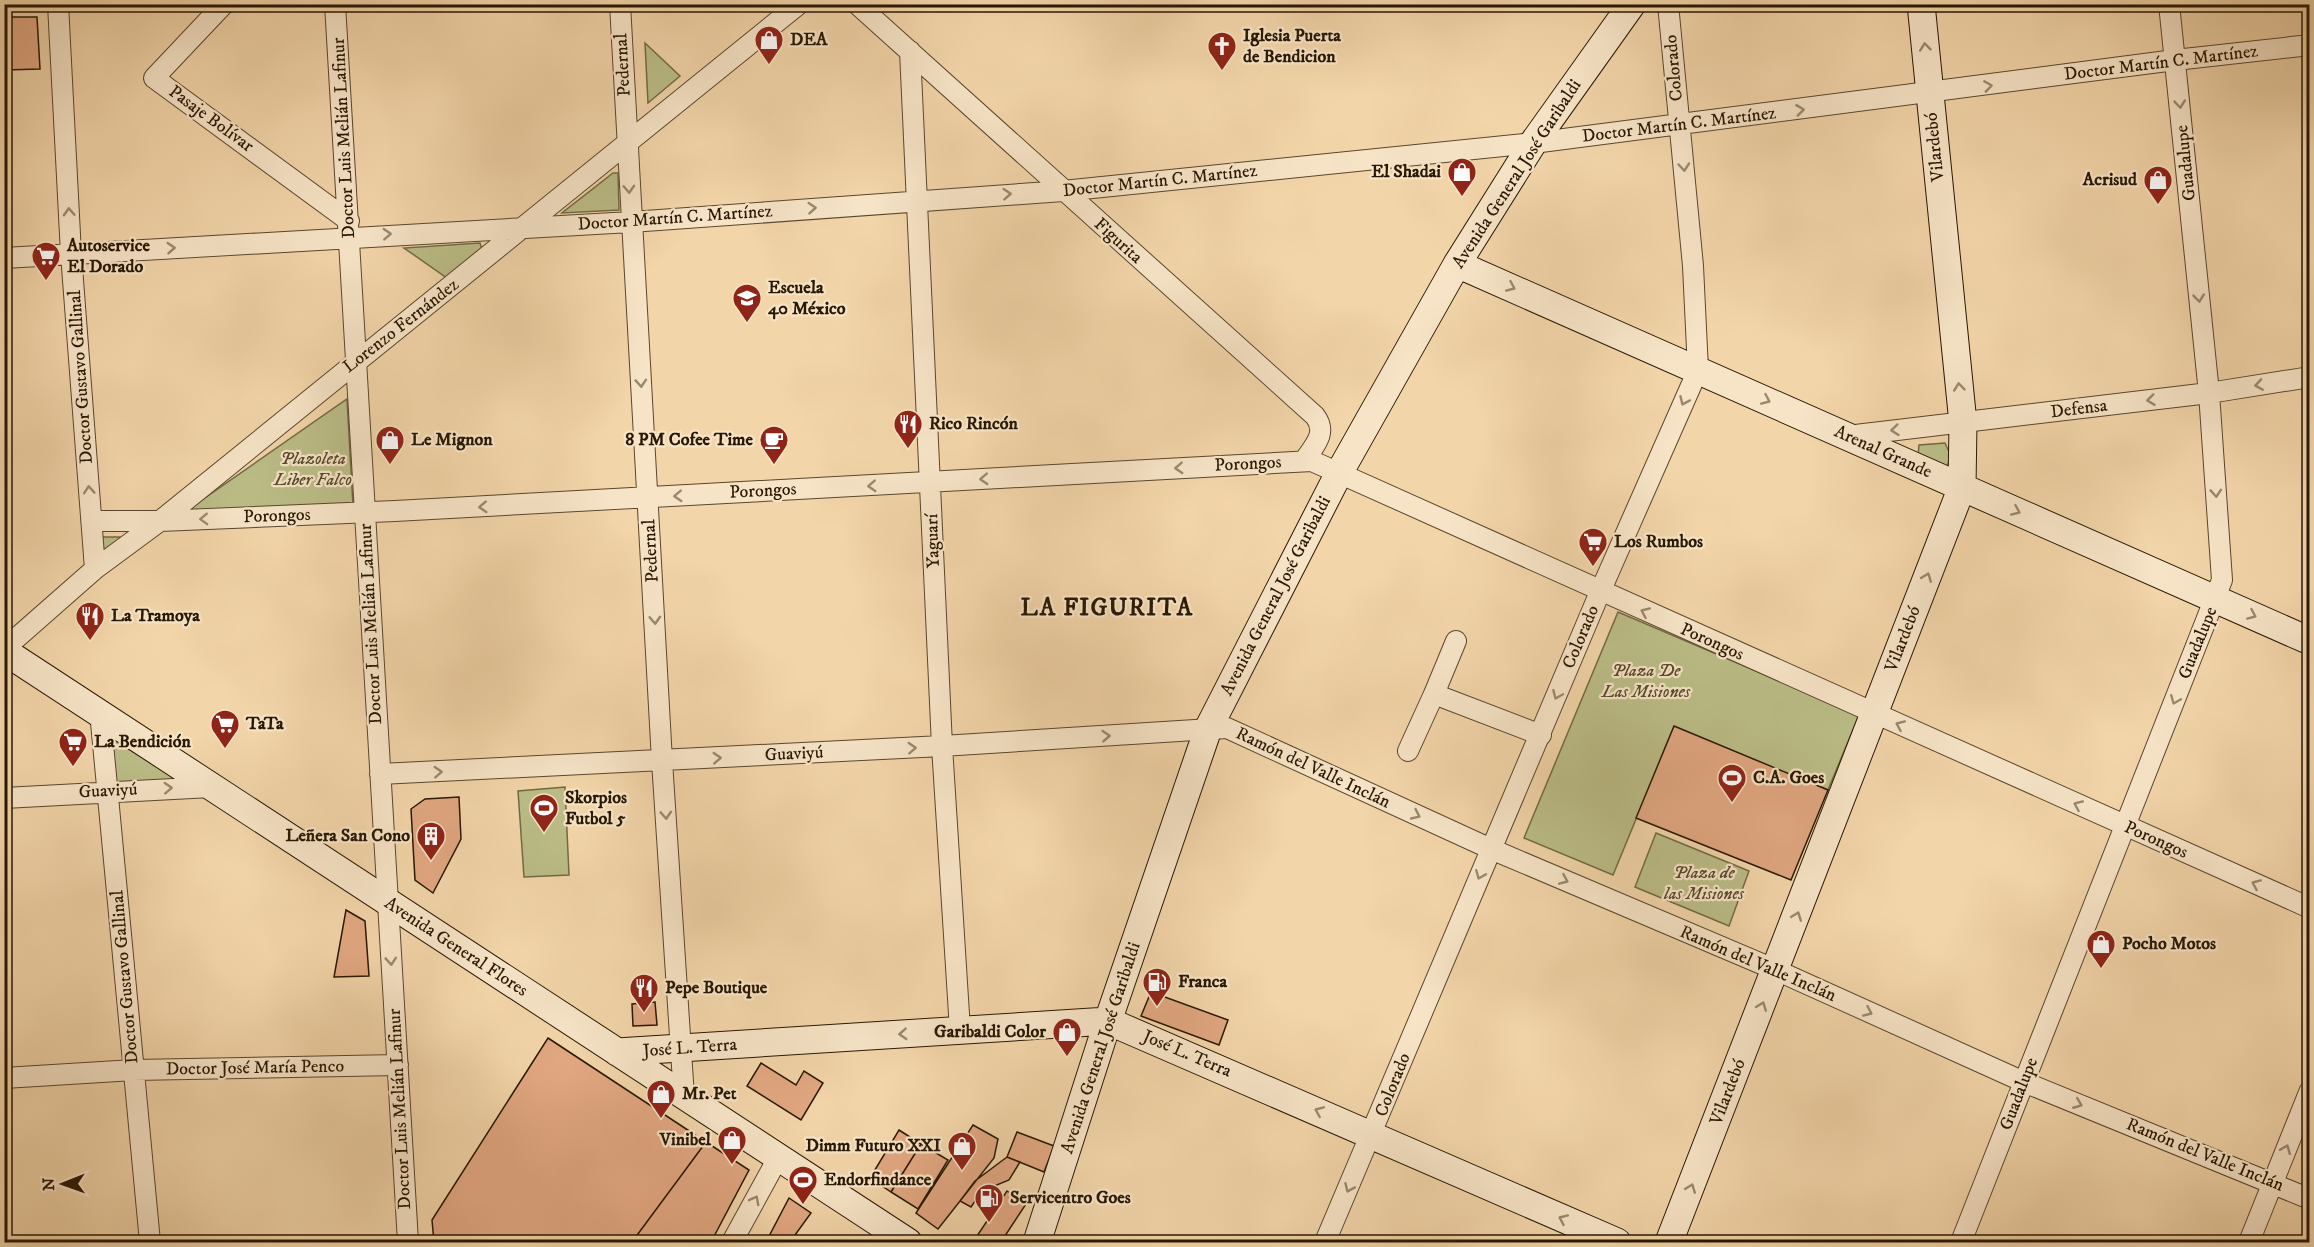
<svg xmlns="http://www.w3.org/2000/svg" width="2314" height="1247" font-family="'IM FELL DW Pica',serif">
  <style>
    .green { fill: #bbbd87; stroke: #726a44; stroke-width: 1.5 }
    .building { fill: #e1a781; stroke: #281702; stroke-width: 1.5 }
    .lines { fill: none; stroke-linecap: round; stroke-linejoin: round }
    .street-casing { stroke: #5a462c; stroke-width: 22 }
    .secondary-casing { stroke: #281702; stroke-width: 29 }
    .street { stroke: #f7e4c7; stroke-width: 20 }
    .secondary { stroke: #f7e4c7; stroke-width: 27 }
    .oneway { stroke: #9a886e }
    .labels { text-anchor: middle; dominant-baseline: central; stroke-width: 4.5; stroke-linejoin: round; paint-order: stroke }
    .poi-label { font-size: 18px; font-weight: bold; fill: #281702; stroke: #f7e4c7; text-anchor: start }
    .street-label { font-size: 18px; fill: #281702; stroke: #f7e4c7 }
    .park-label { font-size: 18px; font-style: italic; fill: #54492a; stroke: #f7e4c7 }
    .district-label { font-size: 24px; font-weight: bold; letter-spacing: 1.5px; fill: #281702; stroke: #f7e4c7 }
  </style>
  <rect width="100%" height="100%" fill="#f2d5a9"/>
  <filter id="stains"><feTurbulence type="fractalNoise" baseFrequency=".00333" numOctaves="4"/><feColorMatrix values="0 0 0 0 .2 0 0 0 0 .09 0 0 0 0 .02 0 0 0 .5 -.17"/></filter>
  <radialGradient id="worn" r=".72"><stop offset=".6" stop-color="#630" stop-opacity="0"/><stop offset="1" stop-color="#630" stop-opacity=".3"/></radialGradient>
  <path class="green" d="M645,43L680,76L648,103Z
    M613,173H618L619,210L562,213Z
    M480,243L482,250L447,278L404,248Z
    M347,399L353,506L186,511Z
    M1945,443L1950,454L1947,470L1918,456L1919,445Z
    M101,537H120L121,539L101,555Z
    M1618,612L1859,715L1828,790L1674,727L1613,875L1524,838Z
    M113,739L179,781L114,783Z
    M565,787L569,875L524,877L518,791Z
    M1656,833L1749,871L1729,926L1635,887Z"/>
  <path class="building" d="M4,17H37L40,69L4,70Z
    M1674,726L1828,790L1791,880L1636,818Z
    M459,797L461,839L433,893L415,880L411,809L425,799Z
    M346,910L365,921L369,976L334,977Z
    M1151,992L1228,1020L1219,1045L1141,1016Z
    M655,1002L657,1025L633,1026L632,1004Z
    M548,1038L706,1142L632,1242H434L432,1220Z
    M761,1063L796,1085L804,1071L823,1083L801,1120L747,1086Z
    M973,1125L998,1139L994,1158L938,1229L916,1213Z
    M899,1130L921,1144L891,1192L870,1178Z
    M1017,1132L1054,1146L1044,1172L1007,1157Z
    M706,1142L749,1170L711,1242H632Z
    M921,1144L948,1160L918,1209L891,1192Z
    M1007,1157L1020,1162L1009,1180L982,1191L971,1207L960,1201L975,1181Z
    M1007,1191L1026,1204L1001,1242H973Z
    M789,1198L811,1213L790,1242H766Z"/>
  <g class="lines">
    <g class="street-casing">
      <path id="street" d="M58,4L71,254L95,569
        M224,4L154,78L349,221
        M335,4L408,1242
        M620,4L662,761L684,1097
        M857,4L1315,416C1328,433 1314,446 1304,461
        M910,51L942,746L960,1030
        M4,258L631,222L1063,191L1533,143L2175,60L2310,45
        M1847,436L2209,393L2310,377
        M92,521H160L395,511L1312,461L2310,908
        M4,649L95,569L160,521L799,4
        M1434,694L1456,641
        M100,712L150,1242
        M1408,751L1434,694L1541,735
        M380,774L942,746L1227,728L1491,849L1776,970L2024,1082L2310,1199
        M4,798L211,787
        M4,1078L134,1070L398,1065
        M732,1242L778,1158
        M1325,1242L1600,592L1698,370L1693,266L1668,4
        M1961,1242L2222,580L2209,393L2169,4
        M2249,1242L2310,1090"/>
    </g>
    <g class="secondary-casing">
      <path id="secondary" d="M1457,264L2310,641
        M4,651L908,1242
        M617,1052L1108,1021L1617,1242
        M1037,1242L1108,1021L1208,729L1338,475L1457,264L1533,143L1632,4
        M1669,1242L1962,487L1963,423L1921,4"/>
    </g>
    <use href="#street" class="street"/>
    <use href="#secondary" class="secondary"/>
  </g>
  <defs><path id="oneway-chevron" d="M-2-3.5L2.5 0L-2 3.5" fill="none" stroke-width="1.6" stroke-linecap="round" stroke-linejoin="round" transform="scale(1.5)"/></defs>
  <g class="oneway">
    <use href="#oneway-chevron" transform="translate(1925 47) rotate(-96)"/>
    <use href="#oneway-chevron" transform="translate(1988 86) rotate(-8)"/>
    <use href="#oneway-chevron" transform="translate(2180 104) rotate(84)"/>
    <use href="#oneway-chevron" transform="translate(1800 110) rotate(-7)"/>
    <use href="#oneway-chevron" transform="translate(1684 167) rotate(85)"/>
    <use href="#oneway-chevron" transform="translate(629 189) rotate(87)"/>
    <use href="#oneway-chevron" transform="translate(1007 194) rotate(-4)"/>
    <use href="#oneway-chevron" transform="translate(812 208) rotate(-4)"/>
    <use href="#oneway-chevron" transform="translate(69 212) rotate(-93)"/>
    <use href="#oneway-chevron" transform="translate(387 234) rotate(-3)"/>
    <use href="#oneway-chevron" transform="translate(171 248) rotate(-4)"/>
    <use href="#oneway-chevron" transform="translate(1511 287) rotate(24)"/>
    <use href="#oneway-chevron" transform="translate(2199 298) rotate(84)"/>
    <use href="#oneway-chevron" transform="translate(641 383) rotate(86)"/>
    <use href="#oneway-chevron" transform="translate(2259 385) rotate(171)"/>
    <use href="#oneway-chevron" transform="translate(1959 387) rotate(-96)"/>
    <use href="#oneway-chevron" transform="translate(1766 400) rotate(24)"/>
    <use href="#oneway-chevron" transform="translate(2151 400) rotate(173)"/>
    <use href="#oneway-chevron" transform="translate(1684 401) rotate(114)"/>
    <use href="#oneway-chevron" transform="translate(1895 430) rotate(174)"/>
    <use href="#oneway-chevron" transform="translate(1179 468) rotate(177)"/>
    <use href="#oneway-chevron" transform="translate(984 479) rotate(177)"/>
    <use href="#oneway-chevron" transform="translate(872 486) rotate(177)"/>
    <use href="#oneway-chevron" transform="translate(89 490) rotate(-94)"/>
    <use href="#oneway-chevron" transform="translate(2216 493) rotate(86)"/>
    <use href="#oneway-chevron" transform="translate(678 496) rotate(177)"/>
    <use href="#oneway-chevron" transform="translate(483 507) rotate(177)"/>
    <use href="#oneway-chevron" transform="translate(2016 511) rotate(24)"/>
    <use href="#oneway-chevron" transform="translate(204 519) rotate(178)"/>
    <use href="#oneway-chevron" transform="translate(1927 577) rotate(-69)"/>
    <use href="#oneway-chevron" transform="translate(1645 612) rotate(-156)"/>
    <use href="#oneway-chevron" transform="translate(2252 615) rotate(24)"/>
    <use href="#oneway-chevron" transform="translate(655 620) rotate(87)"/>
    <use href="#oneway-chevron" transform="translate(1557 695) rotate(113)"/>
    <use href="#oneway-chevron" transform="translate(2175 700) rotate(112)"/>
    <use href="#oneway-chevron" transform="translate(1900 725) rotate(-156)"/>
    <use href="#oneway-chevron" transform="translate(1106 736) rotate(-4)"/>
    <use href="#oneway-chevron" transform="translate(912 748) rotate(-3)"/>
    <use href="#oneway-chevron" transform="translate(717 758) rotate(-3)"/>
    <use href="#oneway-chevron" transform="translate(438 772) rotate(-3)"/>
    <use href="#oneway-chevron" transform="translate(168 788) rotate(-3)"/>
    <use href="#oneway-chevron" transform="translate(2078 805) rotate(-156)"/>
    <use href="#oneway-chevron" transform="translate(666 815) rotate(86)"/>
    <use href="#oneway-chevron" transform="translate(1416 815) rotate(25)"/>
    <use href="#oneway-chevron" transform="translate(1480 875) rotate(112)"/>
    <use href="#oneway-chevron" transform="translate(1564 880) rotate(23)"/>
    <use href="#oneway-chevron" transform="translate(2256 884) rotate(-156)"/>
    <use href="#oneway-chevron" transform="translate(1797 916) rotate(-69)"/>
    <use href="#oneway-chevron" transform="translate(391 961) rotate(86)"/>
    <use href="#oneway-chevron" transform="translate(1762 1006) rotate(-69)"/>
    <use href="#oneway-chevron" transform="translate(1868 1012) rotate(24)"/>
    <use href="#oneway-chevron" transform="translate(903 1034) rotate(176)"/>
    <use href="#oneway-chevron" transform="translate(2078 1104) rotate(22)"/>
    <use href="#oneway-chevron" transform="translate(1319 1111) rotate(-157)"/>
    <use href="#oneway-chevron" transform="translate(2286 1149) rotate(-68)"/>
    <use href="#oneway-chevron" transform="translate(1349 1188) rotate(114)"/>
    <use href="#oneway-chevron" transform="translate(1691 1188) rotate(-69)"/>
    <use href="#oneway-chevron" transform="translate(755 1200) rotate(-62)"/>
    <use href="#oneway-chevron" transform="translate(1563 1219) rotate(-156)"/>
  </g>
  <defs>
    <g id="shop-pin" transform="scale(1.5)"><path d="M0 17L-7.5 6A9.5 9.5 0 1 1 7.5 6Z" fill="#8f2418" stroke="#f7e4c7"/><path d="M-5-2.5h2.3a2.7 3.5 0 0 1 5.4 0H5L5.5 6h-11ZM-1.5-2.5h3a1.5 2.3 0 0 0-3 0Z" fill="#fff"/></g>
    <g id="church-pin" transform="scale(1.5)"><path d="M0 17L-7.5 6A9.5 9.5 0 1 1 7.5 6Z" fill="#8f2418" stroke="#f7e4c7"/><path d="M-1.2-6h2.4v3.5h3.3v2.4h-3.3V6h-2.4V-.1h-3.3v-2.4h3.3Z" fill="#fff"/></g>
    <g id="supermarket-pin" transform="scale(1.5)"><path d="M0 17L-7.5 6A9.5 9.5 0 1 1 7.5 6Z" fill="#8f2418" stroke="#f7e4c7"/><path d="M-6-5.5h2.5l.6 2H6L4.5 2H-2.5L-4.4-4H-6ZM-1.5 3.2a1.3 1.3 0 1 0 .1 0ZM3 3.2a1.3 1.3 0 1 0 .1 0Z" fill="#fff"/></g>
    <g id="school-pin" transform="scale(1.5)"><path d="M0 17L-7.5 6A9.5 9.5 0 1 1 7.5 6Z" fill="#8f2418" stroke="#f7e4c7"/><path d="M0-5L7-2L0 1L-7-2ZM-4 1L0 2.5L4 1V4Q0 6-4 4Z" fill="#fff"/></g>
    <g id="restaurant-pin" transform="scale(1.5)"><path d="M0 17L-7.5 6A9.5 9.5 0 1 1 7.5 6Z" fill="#8f2418" stroke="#f7e4c7"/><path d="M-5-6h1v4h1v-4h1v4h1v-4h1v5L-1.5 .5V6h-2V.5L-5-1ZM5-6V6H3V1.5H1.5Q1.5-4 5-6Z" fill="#fff"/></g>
    <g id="cafe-pin" transform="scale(1.5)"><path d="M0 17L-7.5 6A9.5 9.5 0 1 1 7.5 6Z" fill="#8f2418" stroke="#f7e4c7"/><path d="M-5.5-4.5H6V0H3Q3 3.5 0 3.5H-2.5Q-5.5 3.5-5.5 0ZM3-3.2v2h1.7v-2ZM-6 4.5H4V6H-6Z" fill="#fff"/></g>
    <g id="stadium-pin" transform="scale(1.5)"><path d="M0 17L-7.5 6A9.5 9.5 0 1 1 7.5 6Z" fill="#8f2418" stroke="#f7e4c7"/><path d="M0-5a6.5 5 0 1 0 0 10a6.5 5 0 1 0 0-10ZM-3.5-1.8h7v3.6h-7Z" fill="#fff"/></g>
    <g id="building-pin" transform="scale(1.5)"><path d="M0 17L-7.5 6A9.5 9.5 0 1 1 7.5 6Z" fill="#8f2418" stroke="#f7e4c7"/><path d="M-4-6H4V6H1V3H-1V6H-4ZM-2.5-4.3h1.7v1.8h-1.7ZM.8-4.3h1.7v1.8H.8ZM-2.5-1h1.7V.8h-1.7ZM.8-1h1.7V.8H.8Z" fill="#fff"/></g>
    <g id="fuel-pin" transform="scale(1.5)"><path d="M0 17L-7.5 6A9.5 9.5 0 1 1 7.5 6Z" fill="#8f2418" stroke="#f7e4c7"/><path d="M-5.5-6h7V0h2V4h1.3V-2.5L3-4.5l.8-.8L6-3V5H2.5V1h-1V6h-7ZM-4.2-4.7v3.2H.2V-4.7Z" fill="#fff"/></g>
  </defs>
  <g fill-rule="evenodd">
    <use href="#shop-pin" x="769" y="40"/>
    <use href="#church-pin" x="1222" y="46"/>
    <use href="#shop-pin" x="1462" y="172"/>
    <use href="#shop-pin" x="2158" y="180"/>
    <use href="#supermarket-pin" x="46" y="256"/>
    <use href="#school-pin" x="747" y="298"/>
    <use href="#restaurant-pin" x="908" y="424"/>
    <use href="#shop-pin" x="390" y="440"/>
    <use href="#cafe-pin" x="774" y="440"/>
    <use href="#supermarket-pin" x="1593" y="542"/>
    <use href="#restaurant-pin" x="90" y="616"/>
    <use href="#supermarket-pin" x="225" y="724"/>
    <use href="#supermarket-pin" x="73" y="742"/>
    <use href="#stadium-pin" x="1732" y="778"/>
    <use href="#stadium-pin" x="544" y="808"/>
    <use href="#building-pin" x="431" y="836"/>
    <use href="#shop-pin" x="2101" y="944"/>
    <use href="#fuel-pin" x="1157" y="982"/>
    <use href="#restaurant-pin" x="644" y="988"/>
    <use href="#shop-pin" x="1067" y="1032"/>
    <use href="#shop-pin" x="661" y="1094"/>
    <use href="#shop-pin" x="732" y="1140"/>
    <use href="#shop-pin" x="962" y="1146"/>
    <use href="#stadium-pin" x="803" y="1180"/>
    <use href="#fuel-pin" x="989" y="1198"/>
  </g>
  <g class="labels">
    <g class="poi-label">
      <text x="1243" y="36">Iglesia Puerta<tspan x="1243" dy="21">de Bendicion</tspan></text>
      <text x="790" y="40">DEA</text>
      <text x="1441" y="172" text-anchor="end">El Shadai</text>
      <text x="2137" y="180" text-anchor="end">Acrisud</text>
      <text x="67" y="246">Autoservice<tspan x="67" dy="21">El Dorado</tspan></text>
      <text x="768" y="288">Escuela<tspan x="768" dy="21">40 México</tspan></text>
      <text x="929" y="424">Rico Rincón</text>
      <text x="411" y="440">Le Mignon</text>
      <text x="753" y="440" text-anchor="end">8 PM Cofee Time</text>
      <text x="1614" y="542">Los Rumbos</text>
      <text x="111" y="616">La Tramoya</text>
      <text x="246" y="724">TaTa</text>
      <text x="94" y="742">La Bendición</text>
      <text x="1753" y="778">C.A. Goes</text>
      <text x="565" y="798">Skorpios<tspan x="565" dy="21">Futbol 5</tspan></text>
      <text x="410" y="836" text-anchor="end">Leñera San Cono</text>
      <text x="2122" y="944">Pocho Motos</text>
      <text x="1178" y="982">Franca</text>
      <text x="665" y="988">Pepe Boutique</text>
      <text x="1046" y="1032" text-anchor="end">Garibaldi Color</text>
      <text x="682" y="1094">Mr. Pet</text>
      <text x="711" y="1140" text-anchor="end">Vinibel</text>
      <text x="941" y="1146" text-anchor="end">Dimm Futuro XXI</text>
      <text x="824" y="1180">Endorfindance</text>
      <text x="1010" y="1198">Servicentro Goes</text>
    </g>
    <g class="street-label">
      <text transform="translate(2161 63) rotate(-7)">Doctor Martín C. Martínez</text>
      <text transform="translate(623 65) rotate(-93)">Pedernal</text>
      <text transform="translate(1674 68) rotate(-95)">Colorado</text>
      <text transform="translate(211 119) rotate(36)">Pasaje Bolívar</text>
      <text transform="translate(1679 125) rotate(-7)">Doctor Martín C. Martínez</text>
      <text transform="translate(344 138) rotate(-93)">Doctor Luis Melián Lafinur</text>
      <text transform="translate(1935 147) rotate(-96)">Vilardebó</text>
      <text transform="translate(2186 163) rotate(-96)">Guadalupe</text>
      <text transform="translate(1517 174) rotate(-57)">Avenida General José Garibaldi</text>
      <text transform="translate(1160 181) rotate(-6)">Doctor Martín C. Martínez</text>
      <text transform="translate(675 218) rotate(-4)">Doctor Martín C. Martínez</text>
      <text transform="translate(1118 241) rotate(42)">Figurita</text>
      <text transform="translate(401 326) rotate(-38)">Lorenzo Fernández</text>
      <text transform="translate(81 377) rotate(-94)">Doctor Gustavo Gallinal</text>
      <text transform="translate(2079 409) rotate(-7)">Defensa</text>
      <text transform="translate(1883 452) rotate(24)">Arenal Grande</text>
      <text transform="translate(1248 464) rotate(-3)">Porongos</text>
      <text transform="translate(763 491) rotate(-3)">Porongos</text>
      <text transform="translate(277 516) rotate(-2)">Porongos</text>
      <text transform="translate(933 541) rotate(-92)">Yaguarí</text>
      <text transform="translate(651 551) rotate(-93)">Pedernal</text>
      <text transform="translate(1276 596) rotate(-63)">Avenida General José Garibaldi</text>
      <text transform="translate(371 624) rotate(-93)">Doctor Luis Melián Lafinur</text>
      <text transform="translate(1581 637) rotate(-67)">Colorado</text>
      <text transform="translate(1903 639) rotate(-69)">Vilardebó</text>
      <text transform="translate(1712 642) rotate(24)">Porongos</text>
      <text transform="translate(2198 643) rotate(-68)">Guadalupe</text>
      <text transform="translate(794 754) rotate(-3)">Guaviyú</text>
      <text transform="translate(1313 768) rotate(25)">Ramón del Valle Inclán</text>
      <text transform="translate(108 791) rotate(-3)">Guaviyú</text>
      <text transform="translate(2156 840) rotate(24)">Porongos</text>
      <text transform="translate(456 947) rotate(33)">Avenida General Flores</text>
      <text transform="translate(1758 964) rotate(23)">Ramón del Valle Inclán</text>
      <text transform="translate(125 977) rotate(-95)">Doctor Gustavo Gallinal</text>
      <text transform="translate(690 1048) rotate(-4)">José L. Terra</text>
      <text transform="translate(1101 1048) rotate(-72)">Avenida General José Garibaldi</text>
      <text transform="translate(1187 1054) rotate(23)">José L. Terra</text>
      <text transform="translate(255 1068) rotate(-1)">Doctor José María Penco</text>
      <text transform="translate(1393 1085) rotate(-68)">Colorado</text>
      <text transform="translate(1728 1092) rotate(-69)">Vilardebó</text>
      <text transform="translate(2019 1094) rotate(-69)">Guadalupe</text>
      <text transform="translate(400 1109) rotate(-93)">Doctor Luis Melián Lafinur</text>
      <text transform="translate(2205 1155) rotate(22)">Ramón del Valle Inclán</text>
    </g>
    <g class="park-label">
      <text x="313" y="459">Plazoleta<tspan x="313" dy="21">Liber Falco</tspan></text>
      <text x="1646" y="671">Plaza De<tspan x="1646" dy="21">Las Misiones</tspan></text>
      <text x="1704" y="873">Plaza de<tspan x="1704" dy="21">las Misiones</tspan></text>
    </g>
    <g class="district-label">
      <text x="1107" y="608">LA FIGURITA</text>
    </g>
  </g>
  <rect width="2314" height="1247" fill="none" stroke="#f2d5a9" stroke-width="24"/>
  <rect x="6" y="6" width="2302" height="1235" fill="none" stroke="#281702" stroke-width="3"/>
  <rect x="12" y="12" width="2290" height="1223" fill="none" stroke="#281702" stroke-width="1.5"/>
  <g transform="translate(63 1184) rotate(269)" stroke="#f7e4c7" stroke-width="4.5" paint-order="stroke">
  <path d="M0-4.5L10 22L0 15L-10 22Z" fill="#281702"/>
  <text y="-9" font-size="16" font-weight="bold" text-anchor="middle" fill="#281702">N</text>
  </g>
  <rect width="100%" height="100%" filter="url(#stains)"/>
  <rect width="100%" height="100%" fill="url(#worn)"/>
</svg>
